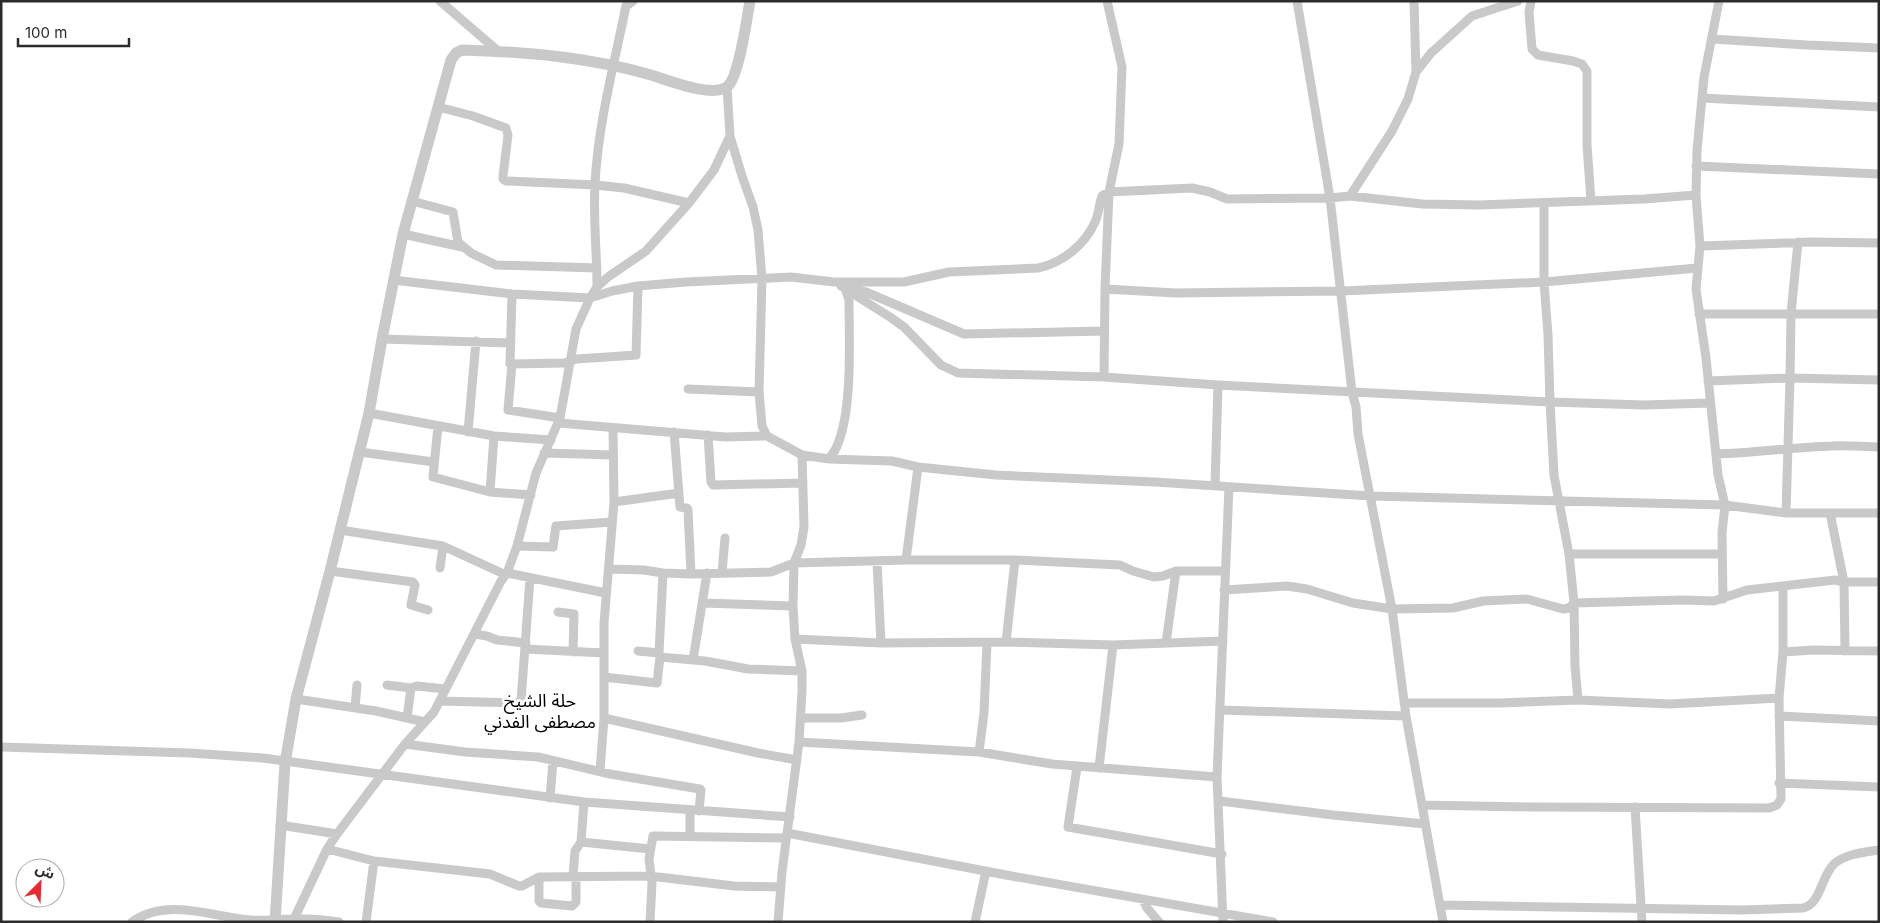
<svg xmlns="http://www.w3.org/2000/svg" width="1880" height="923" font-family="Inter,'Noto Sans Arabic',sans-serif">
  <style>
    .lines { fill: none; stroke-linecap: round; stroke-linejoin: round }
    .minor { stroke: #c9c9c9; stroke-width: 9 }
    .tertiary { stroke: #c9c9c9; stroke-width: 11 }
    .labels { text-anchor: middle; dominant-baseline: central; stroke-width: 5; stroke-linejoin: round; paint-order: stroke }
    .quarter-label { font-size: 18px; fill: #000; stroke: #fff }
  </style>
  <rect width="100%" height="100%" fill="#fff"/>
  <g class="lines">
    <path class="minor" d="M440,1L498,51
      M1297,1L1330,198L1352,392L1356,407L1358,434L1392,609L1406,716L1443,922
      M1414,1L1416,72
      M1531,1L1529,12L1532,49L1538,55L1573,61L1582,64L1587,71V145L1591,201
      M1719,1L1704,77L1697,150L1696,195L1700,246L1696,289L1706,358L1718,475L1725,505L1722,533L1723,599
      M1713,39L1807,45L1879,48
      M727,87L730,136L742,176L753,207L758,230L762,279L759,392L762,426L767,436L802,455L829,459L892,461L918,467L996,475L1155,482L1371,496L1725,505L1786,513H1879
      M1702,98L1879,107
      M438,107L473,116L506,128L508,135L503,176V179L506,181L595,185L624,188L689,203
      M1696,166L1879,174
      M1350,196L1392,131L1408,99L1416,72L1431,53L1472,16L1518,1
      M412,201L453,212L458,242L471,253L496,265L597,268
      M1544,203V282L1548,335L1550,402L1554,475L1569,554L1574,603L1682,600L1714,601L1747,590L1835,580L1844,582L1845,651
      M403,234L462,247
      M1798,242L1791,314L1790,378L1879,380
      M1700,246L1812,242L1879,243
      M393,280L512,294L590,298L612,291L638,286L686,282L791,277L834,282H904L949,272L1038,268C1062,263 1085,245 1095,222C1099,214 1099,204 1102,196L1109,192L1192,188L1210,192L1227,199L1330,198L1350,196L1422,204L1479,205L1644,199L1696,195
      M597,287C597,253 593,218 595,184C598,124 614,65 626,6L633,1
      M845,288L850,289L858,297L890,317L904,327L941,365L958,373L1104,377L1218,385L1550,402L1644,405L1710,403
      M850,289L866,292L964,334L1104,331
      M1105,289L1176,293L1342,291L1544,282L1697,268
      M512,294L510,364L564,363L577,359L636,355L638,286
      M1699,314H1879
      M382,339L511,343
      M512,364L508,410L560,418
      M1104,377L1105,289L1109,192L1119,144L1122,67L1107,1
      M1708,381L1790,378L1786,513
      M688,389L759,392
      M369,413L494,436L551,440
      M559,423L726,437L767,436
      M438,426L433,477L490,492L531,495
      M468,432L476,341
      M674,432L680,507L687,508L688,510L691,574
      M708,435L711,482L713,485L803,483
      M360,452L434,462
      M544,453L613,455
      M1716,454C1755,453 1793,447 1832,446C1848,445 1863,447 1879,447
      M829,459C832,455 835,451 837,446C853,409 849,340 849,300L845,288L841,286
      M1215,485L1218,385
      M490,492L494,436
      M614,502L679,493
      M1830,513L1844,582H1879
      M340,530L443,546L506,575
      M517,546L553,547L556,526L612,522
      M1569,554H1722
      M906,560L918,467
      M877,562L881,643
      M440,568L443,546
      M609,569L644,570L663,573L691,574L771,572L794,563L906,560H1015L1120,565L1133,571L1154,577L1163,576L1176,571H1225
      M330,571L413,582L415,585L411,605L428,610
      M507,573L606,593
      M722,573L725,538
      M1224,590L1287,586L1307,589L1353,603L1392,609L1453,608L1483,601L1527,599L1563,609L1569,608L1574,603
      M703,603L793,606
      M1574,603L1575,666L1578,700
      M558,612L574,614L573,652
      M474,634L487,636L497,640L526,643
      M795,639L881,643L1006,642L1113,645L1223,641
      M1006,642L1015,560
      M1166,643L1176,571
      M526,649L604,653
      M638,651L659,653
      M1783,652L1813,650L1879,651
      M660,657L705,661L748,669L802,671
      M693,660L707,573
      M604,677L657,683L660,657L659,653L663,573
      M387,685L411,688L417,686L445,689
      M296,699L376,711L425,722
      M440,701L516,703L521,701L530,578
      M1404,703H1499L1578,700L1670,704L1779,698
      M355,708L357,685
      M1221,710L1406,716
      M1779,716L1879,721
      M407,718L411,688
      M604,718L758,753L797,760
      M801,718H841L862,715
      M799,742L979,752L1052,764L1217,777
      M405,744L465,752L538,757L610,774L700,789L701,790L699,811
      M1,747L190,753L263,758L584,802L790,817
      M979,752L984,713L987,643
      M1077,767L1068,827L1222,854
      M1099,768L1113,645
      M600,771L604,718V623L614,502L613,428
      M1779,783L1879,787
      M550,798L553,761
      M1220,801L1333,815L1425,824
      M584,802L581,842L650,849
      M1422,805L1532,807L1769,808L1777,805L1781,799L1779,698L1783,652V586
      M1635,807L1642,922
      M280,825L337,834L405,744L434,712L501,581L507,573L517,546L536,473L560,418L576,329L590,298L597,287L608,277L646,251L689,203L714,170L730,136
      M787,833L1006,875L1273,922
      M690,835V811
      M327,849L374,861L490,874L519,886H522L539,877L650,876L734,886L780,887
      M573,876L575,851L581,842
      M539,877V901L541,903L572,906L576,902V876
      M1143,900L1147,908L1159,922
      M1441,905L1742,910L1803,908C1821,904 1821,876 1834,864C1845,854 1865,852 1879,850
      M294,919L327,849L337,834
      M132,922C167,897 212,917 251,920C265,921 279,919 293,919C308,918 324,920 339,922
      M366,922L374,861
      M650,922L652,883L649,859L653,836L786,838
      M778,922L782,872L799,742L802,691V671L795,639L793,606L794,563L801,545L804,527L802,455
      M975,922L986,871
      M1223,922L1217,777L1229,487"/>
    <path class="tertiary" d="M275,922L285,763L296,699L330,571L369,413L382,339L403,234L451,60L456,53L462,50C527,52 589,57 651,75C668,80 714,99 728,86C739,76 747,18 750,1"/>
  </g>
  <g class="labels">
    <g class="quarter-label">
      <text x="540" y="700">حلة الشيخ<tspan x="540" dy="21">مصطفى الفدني</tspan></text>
    </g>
  </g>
  <rect width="1880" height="923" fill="none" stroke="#2c2c2c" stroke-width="5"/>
  <g transform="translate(40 883) rotate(24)"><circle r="24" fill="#ffffff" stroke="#ababab"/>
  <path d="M0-4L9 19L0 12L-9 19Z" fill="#ea2831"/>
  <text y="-8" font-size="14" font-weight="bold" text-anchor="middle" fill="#2c2c2c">ش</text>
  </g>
  <path d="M18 38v8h111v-8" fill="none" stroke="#2c2c2c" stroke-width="2.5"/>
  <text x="25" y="38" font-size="15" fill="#2c2c2c" stroke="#ffffff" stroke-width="4" paint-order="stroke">100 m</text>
</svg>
